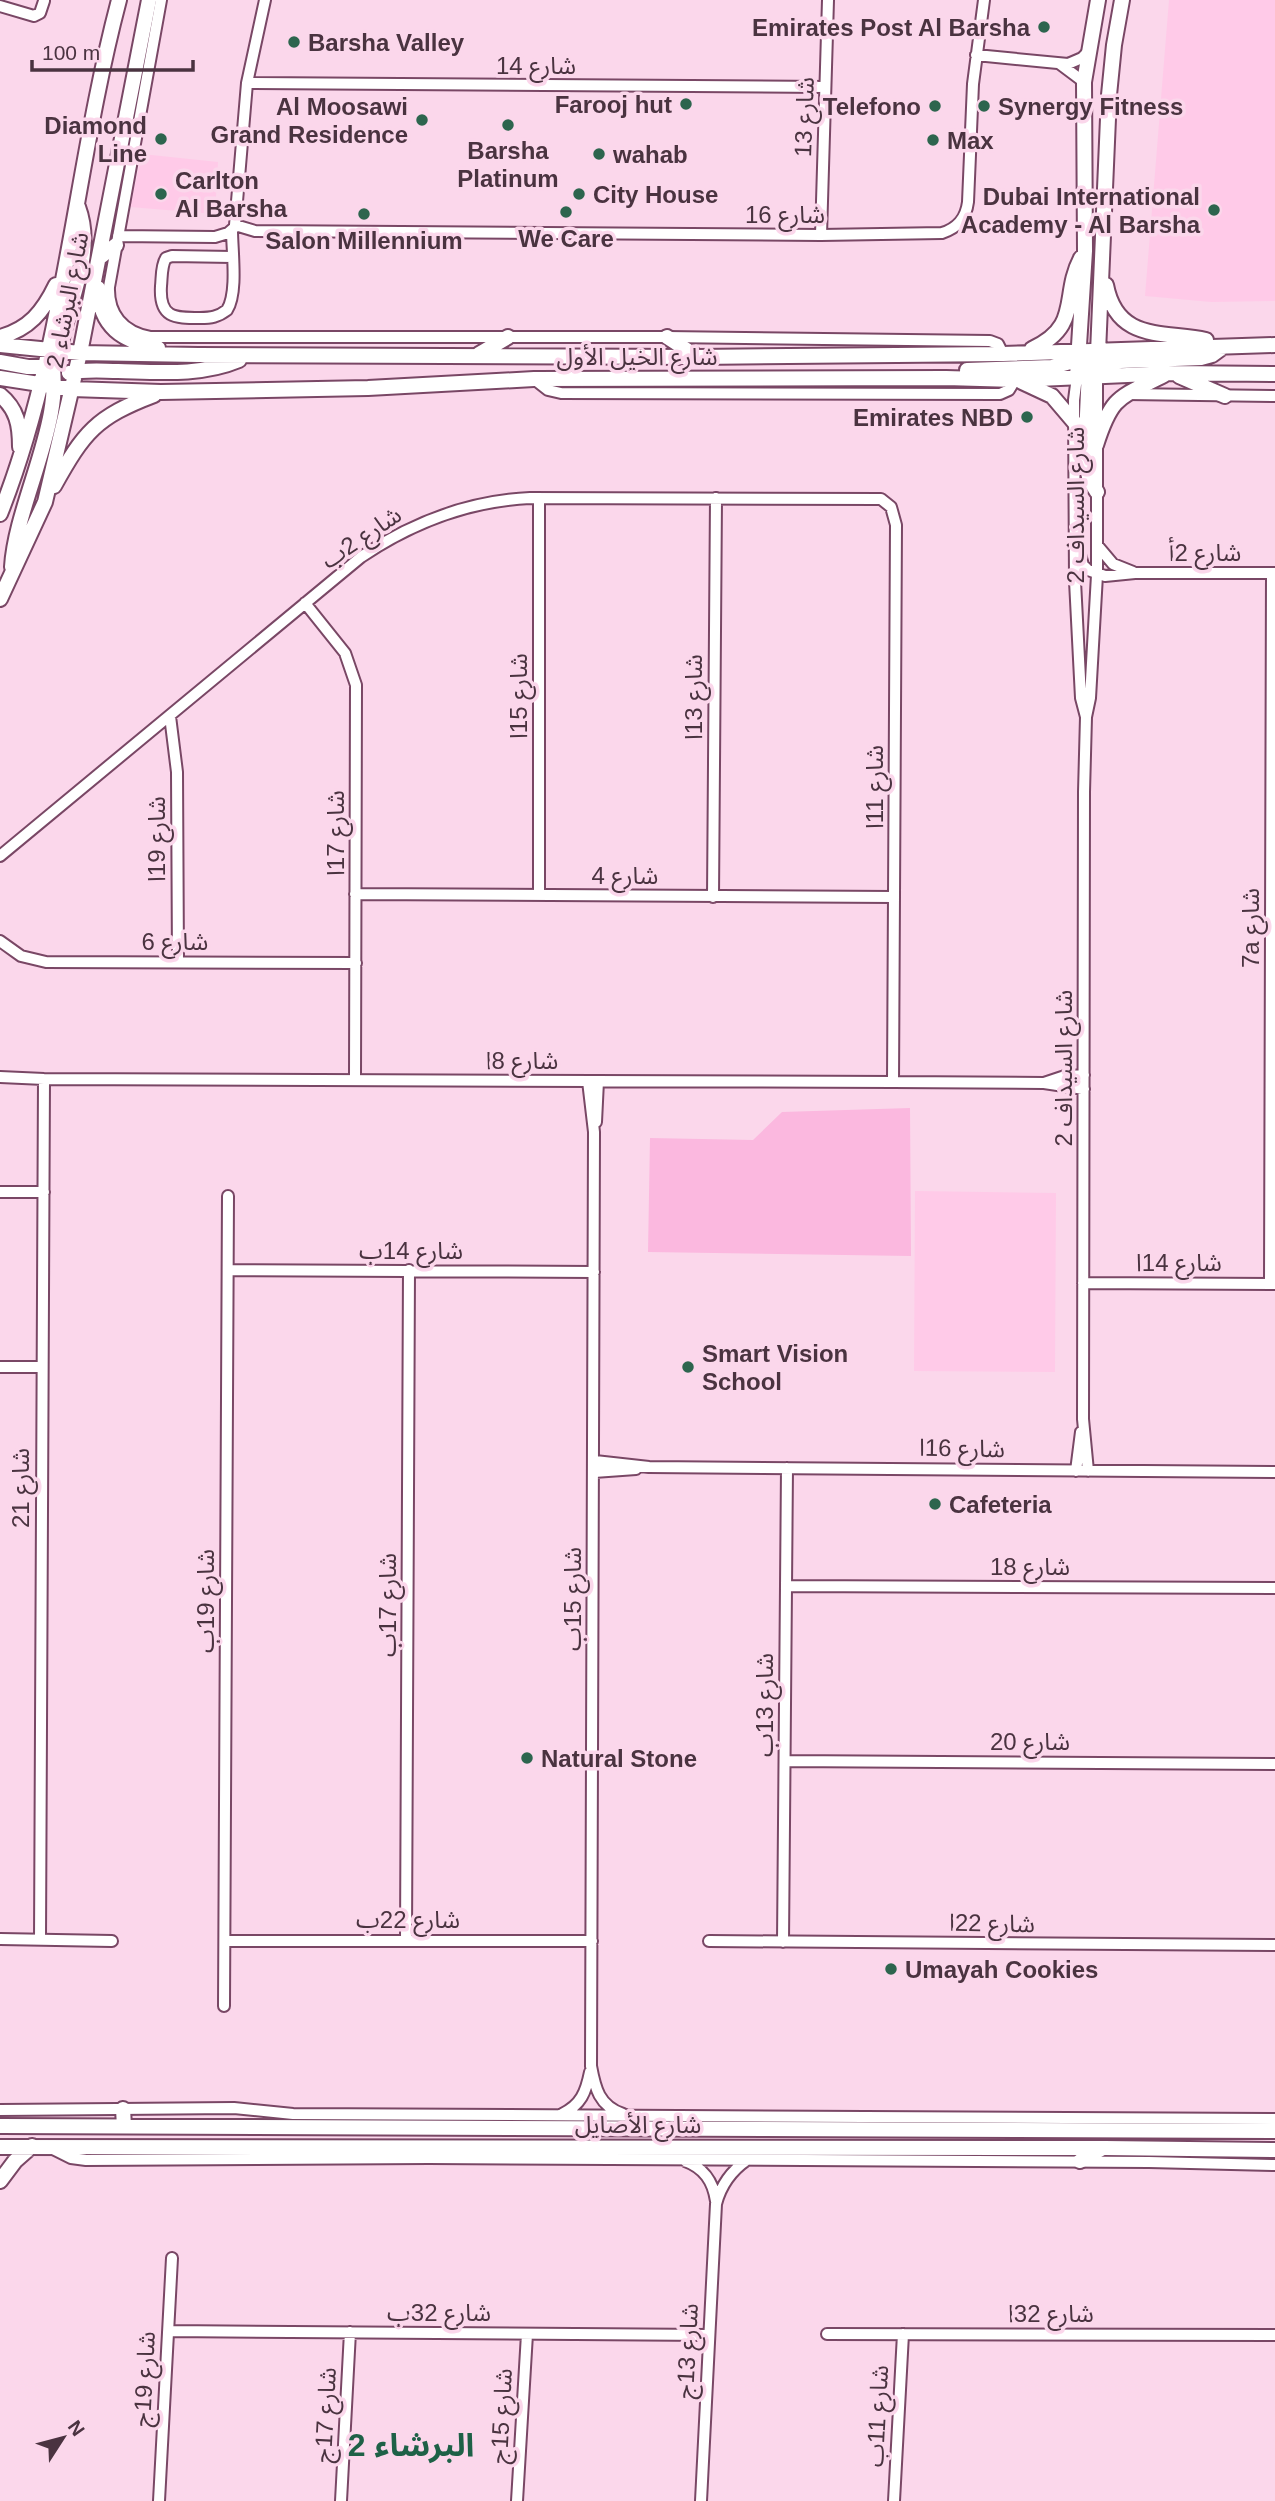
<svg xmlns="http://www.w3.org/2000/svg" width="1275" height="2501" font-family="Arial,'Noto Sans Arabic',sans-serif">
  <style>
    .built { fill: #ffcae8 }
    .green { fill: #fbb8df }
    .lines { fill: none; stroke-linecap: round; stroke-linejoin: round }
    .street-casing { stroke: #794765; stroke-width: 14 }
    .secondary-casing { stroke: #794765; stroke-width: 18 }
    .street { stroke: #fff; stroke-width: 10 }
    .secondary { stroke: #fff; stroke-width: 14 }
    .poi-dot { fill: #2d654e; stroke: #fbd7eb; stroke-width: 2.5 }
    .labels { text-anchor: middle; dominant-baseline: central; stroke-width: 7; stroke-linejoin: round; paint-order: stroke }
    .poi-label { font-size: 24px; font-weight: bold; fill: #4a3340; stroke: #fbd7eb; text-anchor: start }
    .street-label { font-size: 24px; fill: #4a3340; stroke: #fbd7eb }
    .district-label { font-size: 32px; font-weight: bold; fill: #1e6147; stroke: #fbd7eb }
  </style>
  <rect width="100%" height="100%" fill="#fbd7eb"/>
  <path class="built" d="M1169,0H1275V301L1211,302L1145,296Z
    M142,154L218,162L215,214L130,207Z
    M915,1191L1056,1193L1055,1372L914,1371Z"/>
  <path class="green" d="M910,1108L911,1256L648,1252L650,1138L753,1140L782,1112Z"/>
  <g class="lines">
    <g class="street-casing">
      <path id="street" d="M161,0L109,287C108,314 123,332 150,337H667L990,341L998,344L1003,354
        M265,0L247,83L235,225L255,231L821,235L942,233C958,228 966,218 968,202L973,84L984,0
        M0,6L34,16L40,13L44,1
        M976,55L1068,64L1082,58L1088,52
        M1060,64L1084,82
        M247,83L825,87
        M232,230C232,251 238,293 227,310C218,317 211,318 200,318C174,318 159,318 161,286C162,277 161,266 166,258L172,256L232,257
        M821,235L828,0
        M118,236L215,237L228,233L235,227
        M1077,377L1074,400L1075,581L1081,698L1086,717
        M534,379L548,390L561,393L1000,394L1009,390L1015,380
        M1127,394L1275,396
        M1097,545L1113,564L1133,572
        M1079,551L1083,565L1088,570L1105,576L1135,573H1275
        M305,603L345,653L356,685L355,1080
        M170,716L177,772L178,962
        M0,856L361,557C413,522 468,501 530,498L881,499L891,507L896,525L893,1082
        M355,894L894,897
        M539,895V498
        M713,897L716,498
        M0,941L21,956L46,962L356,963
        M0,1077L44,1079L893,1082L1044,1083L1084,1089
        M588,1081L594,1132L591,2066C595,2088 599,2106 623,2114
        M1044,1083L1065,1076L1084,1075
        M596,1122L598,1081
        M0,1192H44
        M228,1270L594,1272
        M1083,1283L1275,1284
        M1270,1284L1272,573
        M0,1367H42
        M595,1461L649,1467L1275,1472
        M1076,1471L1081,1432
        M1088,1471L1083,1419L1084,792L1086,717L1090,698L1097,575V376
        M594,1472L636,1469
        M786,1586L1275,1588
        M785,1761L1275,1764
        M0,1939L112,1941
        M406,1939L409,1270
        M40,1940L44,1079
        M225,1941H592
        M709,1941L1275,1945
        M783,1942L787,1468
        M224,2006L228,1196
        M0,2110L234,2108L293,2114L1275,2119
        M562,2114C581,2105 586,2092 590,2072
        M51,2148L71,2158L86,2160L429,2158L1149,2162L1275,2165
        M685,2161C704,2168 713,2181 716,2201
        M168,2331L709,2335
        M827,2334L1275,2335
        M159,2501L172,2258
        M341,2501L350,2332
        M517,2501L527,2334
        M701,2501L716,2204C721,2185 731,2171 747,2160
        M894,2501L903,2334"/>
    </g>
    <g class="secondary-casing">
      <path id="secondary" d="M99,258L116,245
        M1106,285C1117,342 1163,331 1206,340
        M98,288C100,327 122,341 158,348
        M0,337C29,329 43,312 56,285
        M667,337L696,356
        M0,345L80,353L198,355L697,357L1003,354L1275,345
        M1032,349C1082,326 1061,296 1081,258
        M479,354L508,337
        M58,361C63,309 97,258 78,207
        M0,362L28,367H54
        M1090,365L1121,361L1201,358L1212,355L1223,347
        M1089,369L1085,460L1090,481L1097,492
        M967,370L1052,367L1085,358
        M69,373C85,369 102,371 118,371C159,372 201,376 239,360
        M1097,376L1109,95L1114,45L1122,0
        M1179,376L1225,396
        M1077,377L1085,251L1084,82L1098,0
        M0,378L72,389L161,392L368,388L534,379L946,378L1015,380L1172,373L1275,374
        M1022,382L1052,396L1075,423
        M0,395C17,409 20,425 20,447
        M1096,445C1112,395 1119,398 1164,375
        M54,486C84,432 96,417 154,395
        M0,514C65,350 74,170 119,0
        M12,567C16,500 70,412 49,352
        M0,599L45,502L80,353L149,0
        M123,2109L124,2126
        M0,2126L1275,2131
        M0,2147L1105,2148L1275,2150
        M1080,2161L1103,2148
        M0,2181L15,2161L32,2146"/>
    </g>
    <use href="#street" class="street"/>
    <use href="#secondary" class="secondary"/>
  </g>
  <g class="poi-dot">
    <circle cx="1044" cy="27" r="7"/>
    <circle cx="294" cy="42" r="7"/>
    <circle cx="686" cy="104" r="7"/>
    <circle cx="935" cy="106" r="7"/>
    <circle cx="984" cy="106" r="7"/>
    <circle cx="422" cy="120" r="7"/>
    <circle cx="508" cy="125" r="7"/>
    <circle cx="161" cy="139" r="7"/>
    <circle cx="933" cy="140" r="7"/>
    <circle cx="599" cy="154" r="7"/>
    <circle cx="161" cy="194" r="7"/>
    <circle cx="579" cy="194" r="7"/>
    <circle cx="1214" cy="210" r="7"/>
    <circle cx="566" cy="212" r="7"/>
    <circle cx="364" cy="214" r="7"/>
    <circle cx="1027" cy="417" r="7"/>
    <circle cx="688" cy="1367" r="7"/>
    <circle cx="935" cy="1504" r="7"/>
    <circle cx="527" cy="1758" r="7"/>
    <circle cx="891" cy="1969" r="7"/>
  </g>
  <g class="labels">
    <g class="poi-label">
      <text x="1030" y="27" text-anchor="end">Emirates Post Al Barsha</text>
      <text x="308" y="42">Barsha Valley</text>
      <text x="672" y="104" text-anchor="end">Farooj hut</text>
      <text x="408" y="106" text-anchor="end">Al Moosawi<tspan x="408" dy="28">Grand Residence</tspan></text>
      <text x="921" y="106" text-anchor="end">Telefono</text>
      <text x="998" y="106">Synergy Fitness</text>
      <text x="147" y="125" text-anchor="end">Diamond<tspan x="147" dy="28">Line</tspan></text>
      <text x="947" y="140">Max</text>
      <text x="508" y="150" text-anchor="middle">Barsha<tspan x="508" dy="28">Platinum</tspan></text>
      <text x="613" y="154">wahab</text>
      <text x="175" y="180">Carlton<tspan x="175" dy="28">Al Barsha</tspan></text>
      <text x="593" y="194">City House</text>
      <text x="1200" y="196" text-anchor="end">Dubai International<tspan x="1200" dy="28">Academy - Al Barsha</tspan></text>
      <text x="566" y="238" text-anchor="middle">We Care</text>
      <text x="364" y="240" text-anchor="middle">Salon Millennium</text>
      <text x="1013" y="417" text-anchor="end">Emirates NBD</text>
      <text x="702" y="1353">Smart Vision<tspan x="702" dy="28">School</tspan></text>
      <text x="949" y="1504">Cafeteria</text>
      <text x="541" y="1758">Natural Stone</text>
      <text x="905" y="1969">Umayah Cookies</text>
    </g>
    <g class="street-label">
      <text x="536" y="65">شارع 14</text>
      <text transform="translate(804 117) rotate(-88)">شارع 13</text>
      <text x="785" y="214">شارع 16</text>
      <text transform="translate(67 300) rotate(-79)">شارع البرشاء 2</text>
      <text x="637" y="356">شارع الخيل الأول</text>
      <text transform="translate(1075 505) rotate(-90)">شارع السيداف 2</text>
      <text transform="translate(361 537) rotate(-34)">شارع 2ب</text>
      <text x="1205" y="552">شارع 2أ</text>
      <text transform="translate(518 696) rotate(-90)">شارع 15ا</text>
      <text transform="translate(693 697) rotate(-90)">شارع 13ا</text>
      <text transform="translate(874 787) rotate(-90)">شارع 11ا</text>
      <text transform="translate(335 833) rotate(-90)">شارع 17ا</text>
      <text transform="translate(156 839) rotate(-90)">شارع 19ا</text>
      <text x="625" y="875">شارع 4</text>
      <text transform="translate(1250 928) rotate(-90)">7a شارع</text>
      <text x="175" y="941">شارع 6</text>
      <text x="522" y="1060">شارع 8ا</text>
      <text transform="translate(1063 1068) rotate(-90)">شارع السيداف 2</text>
      <text x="411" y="1250">شارع 14ب</text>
      <text x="1179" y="1262">شارع 14ا</text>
      <text transform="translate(962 1448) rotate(1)">شارع 16ا</text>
      <text transform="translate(20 1488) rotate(-90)">شارع 21</text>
      <text x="1030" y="1566">شارع 18</text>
      <text transform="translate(572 1599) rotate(-90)">شارع 15ب</text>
      <text transform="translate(205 1601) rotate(-90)">شارع 19ب</text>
      <text transform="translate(387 1605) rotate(-90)">شارع 17ب</text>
      <text transform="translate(764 1705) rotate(-90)">شارع 13ب</text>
      <text x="1030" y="1741">شارع 20</text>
      <text x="408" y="1919">شارع 22ب</text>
      <text transform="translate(992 1923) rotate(1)">شارع 22ا</text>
      <text x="638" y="2124">شارع الأصايل</text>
      <text x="439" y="2312">شارع 32ب</text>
      <text x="1051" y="2313">شارع 32ا</text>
      <text transform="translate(687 2351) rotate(-87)">شارع 13ج</text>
      <text transform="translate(144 2379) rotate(-87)">شارع 19ج</text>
      <text transform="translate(325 2415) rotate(-87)">شارع 17ج</text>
      <text transform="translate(501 2416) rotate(-87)">شارع 15ج</text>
      <text transform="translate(877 2416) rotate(-87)">شارع 11ب</text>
    </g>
    <g class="district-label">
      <text x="411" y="2445">البرشاء 2</text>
    </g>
  </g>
  <g transform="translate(63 2438) rotate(54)" stroke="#fbd7eb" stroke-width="5" paint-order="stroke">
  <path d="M0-5L12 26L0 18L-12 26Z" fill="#4a3340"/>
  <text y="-10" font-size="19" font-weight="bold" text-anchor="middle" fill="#4a3340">N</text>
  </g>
  <path d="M32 60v10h161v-10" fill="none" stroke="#4a3340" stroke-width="3.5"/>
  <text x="42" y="60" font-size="21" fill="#4a3340" stroke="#fbd7eb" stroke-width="5" paint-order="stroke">100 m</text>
</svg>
